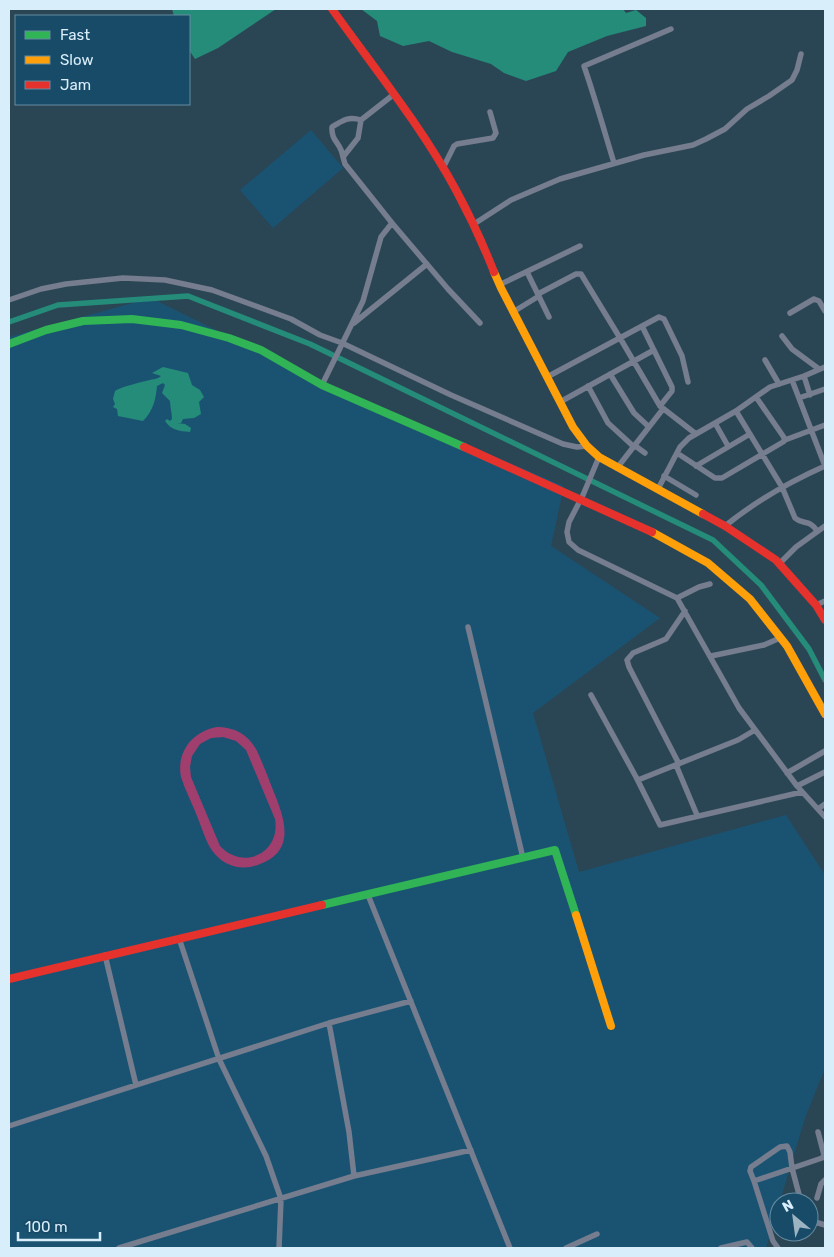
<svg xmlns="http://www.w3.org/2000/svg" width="834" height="1257" font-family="Rubik,sans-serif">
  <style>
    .built { fill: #1a5372 }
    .green { fill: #a03f6e; fill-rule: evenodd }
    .water { fill: #258c7a }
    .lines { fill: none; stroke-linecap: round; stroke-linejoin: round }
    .canal { stroke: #258c7a; stroke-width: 5.5 }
    .street { stroke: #757d8e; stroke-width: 5.5 }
    .fast { stroke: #30b455; stroke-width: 8 }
    .slow { stroke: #ff9f0a; stroke-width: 8 }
    .jam { stroke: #e5322d; stroke-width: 8 }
  </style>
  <rect width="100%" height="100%" fill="#2a4655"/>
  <path class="built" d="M311,130L343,168L273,228L240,190Z
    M151,298L331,387L564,486L551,546L660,618L533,713L579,872L786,815L825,875V1068L805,1118L766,1248H9V337Z"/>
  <path class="green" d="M217,727C235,727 249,735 257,751C263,764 268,777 273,790C284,817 297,850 260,864C246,870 231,868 220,859C207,849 203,830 197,816C192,803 185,790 181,777C176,752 193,731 217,727ZM223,737L236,741L246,750L275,819C281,853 243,871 220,846L191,777L190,767L192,756L200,744L211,738Z"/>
  <path class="water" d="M172,9H276L218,48L195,59L189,50V16H174Z
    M361,9H623L626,13L636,10L646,18V26L607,36L568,52L556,71L526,81L504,73L491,64L452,52L429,41L403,46L380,36L377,21Z
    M163,367L188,373L192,385L200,390L204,397L199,402L201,414L194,418L183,419L181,423H177L185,424L191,428L190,432C179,431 171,430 165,421L167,419L170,421L172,419C172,413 170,407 170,401L162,393L165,385L163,383L157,386C156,399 153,411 143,421L118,416L117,409L113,407L115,404L113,399L115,391C121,387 138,383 146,381C151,379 157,380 161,376L152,373Z"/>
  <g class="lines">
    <path class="canal" d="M9,322L58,305L188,296L310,344L713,540L761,585L809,649L825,680"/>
    <path class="street" d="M343,157C341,142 331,142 332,127C343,120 349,116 361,120
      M614,163C604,130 595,98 584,66L671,29
      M443,168L454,146L457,144L493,138L496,133L490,112
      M392,223L448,289L480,323
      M474,224L511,200L560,179L644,155L693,145L706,139L725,129L747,109L769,96L792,80L797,70L801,54
      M527,272L549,317
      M499,285L580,246
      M538,294L576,274H581L620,338L660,406L696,434
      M9,300L41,289L66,284L123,278L165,280L212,290L291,319L320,335L342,343L451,395L563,444L577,447L587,446
      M513,312L539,296
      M790,313L814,299L819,301L825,311
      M354,323L427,264
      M642,326L672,387V391L660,406
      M782,336L792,349L819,369
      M765,360L779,384
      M610,374L634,413L648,426
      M804,376L810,395
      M547,377L659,317L664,319L666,323L682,356L688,382
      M792,380L825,466
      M322,385L363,301L381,237L392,223L345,164L343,157L358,138L361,120L393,95
      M588,386L608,423L633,446
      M799,398L825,389
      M560,402L654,350
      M736,411L782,487L795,518C803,525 810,519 817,531
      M715,423L728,446
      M785,440L825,425
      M634,445L645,453
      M677,453L715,478H722L783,442L785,440L783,436L756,397
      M599,457L583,495L569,522L567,532L569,542L578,550L677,598L739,708L797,786L825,817
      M696,466L750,434
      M617,468L663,409
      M664,476L696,495
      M658,489L680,447L689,438L736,411L770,387L804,376L825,367
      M725,526C756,501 789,482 825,466
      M779,564L796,547L825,526
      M677,598L699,587L710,584
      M816,605L825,601
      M468,627L523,858
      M711,656L764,645L780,638
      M591,695L636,777L660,825L802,792
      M679,764L629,667L627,660L633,653L666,639L685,611
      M676,765L697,815
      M787,773L825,751
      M638,780L738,740L755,730
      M797,786L825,772
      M818,809L825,804
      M368,895L510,1248
      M179,938L219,1059L266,1156L281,1199L279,1248
      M105,955L136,1085
      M329,1023L349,1132L354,1176
      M9,1126L329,1023L411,1001
      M754,1181L750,1171L751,1167L780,1147L787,1146L790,1152L792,1168L801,1202
      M817,1198L821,1184L825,1180
      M809,1218L815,1222L825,1225
      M119,1248L354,1176L471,1150
      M566,1248L597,1234
      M721,1248L747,1242L752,1248
      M778,1248L773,1241L754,1181L822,1158L824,1155L818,1132"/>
    <path class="fast" d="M9,344L46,330L83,321L132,319L181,325L229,338L261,350L322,385L464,447
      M322,905L555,850L576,915"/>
    <path class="slow" d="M494,272L501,288L573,427L587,446L599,457L703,514
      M652,532L708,563L750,599L787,646L825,714
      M576,915L611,1026"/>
    <path class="jam" d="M332,9C375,69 422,127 457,192C471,218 483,244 494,272
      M464,447L652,532
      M703,514L725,526L776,560L816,605L825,620
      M9,979L322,905"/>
  </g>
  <rect width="834" height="1257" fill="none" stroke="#d9eefb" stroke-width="20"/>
  <rect x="15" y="15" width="175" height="90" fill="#184b67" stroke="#658ca2"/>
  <rect x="25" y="31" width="25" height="8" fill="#30b455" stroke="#658ca2"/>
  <text x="60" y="40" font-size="15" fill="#d9eefb">Fast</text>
  <rect x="25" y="56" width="25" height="8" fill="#ff9f0a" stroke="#658ca2"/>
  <text x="60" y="65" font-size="15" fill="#d9eefb">Slow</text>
  <rect x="25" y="81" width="25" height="8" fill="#e5322d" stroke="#658ca2"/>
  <text x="60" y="90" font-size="15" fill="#d9eefb">Jam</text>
  <g transform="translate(794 1217) rotate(331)"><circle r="24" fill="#184b67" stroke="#658ca2"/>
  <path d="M0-4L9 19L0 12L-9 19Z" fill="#9cb3c1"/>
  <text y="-8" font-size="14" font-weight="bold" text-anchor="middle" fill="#d9eefb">N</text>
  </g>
  <path d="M18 1232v8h82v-8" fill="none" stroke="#d9eefb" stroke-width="2.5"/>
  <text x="25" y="1232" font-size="15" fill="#d9eefb" stroke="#184b67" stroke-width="4" paint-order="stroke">100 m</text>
</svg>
